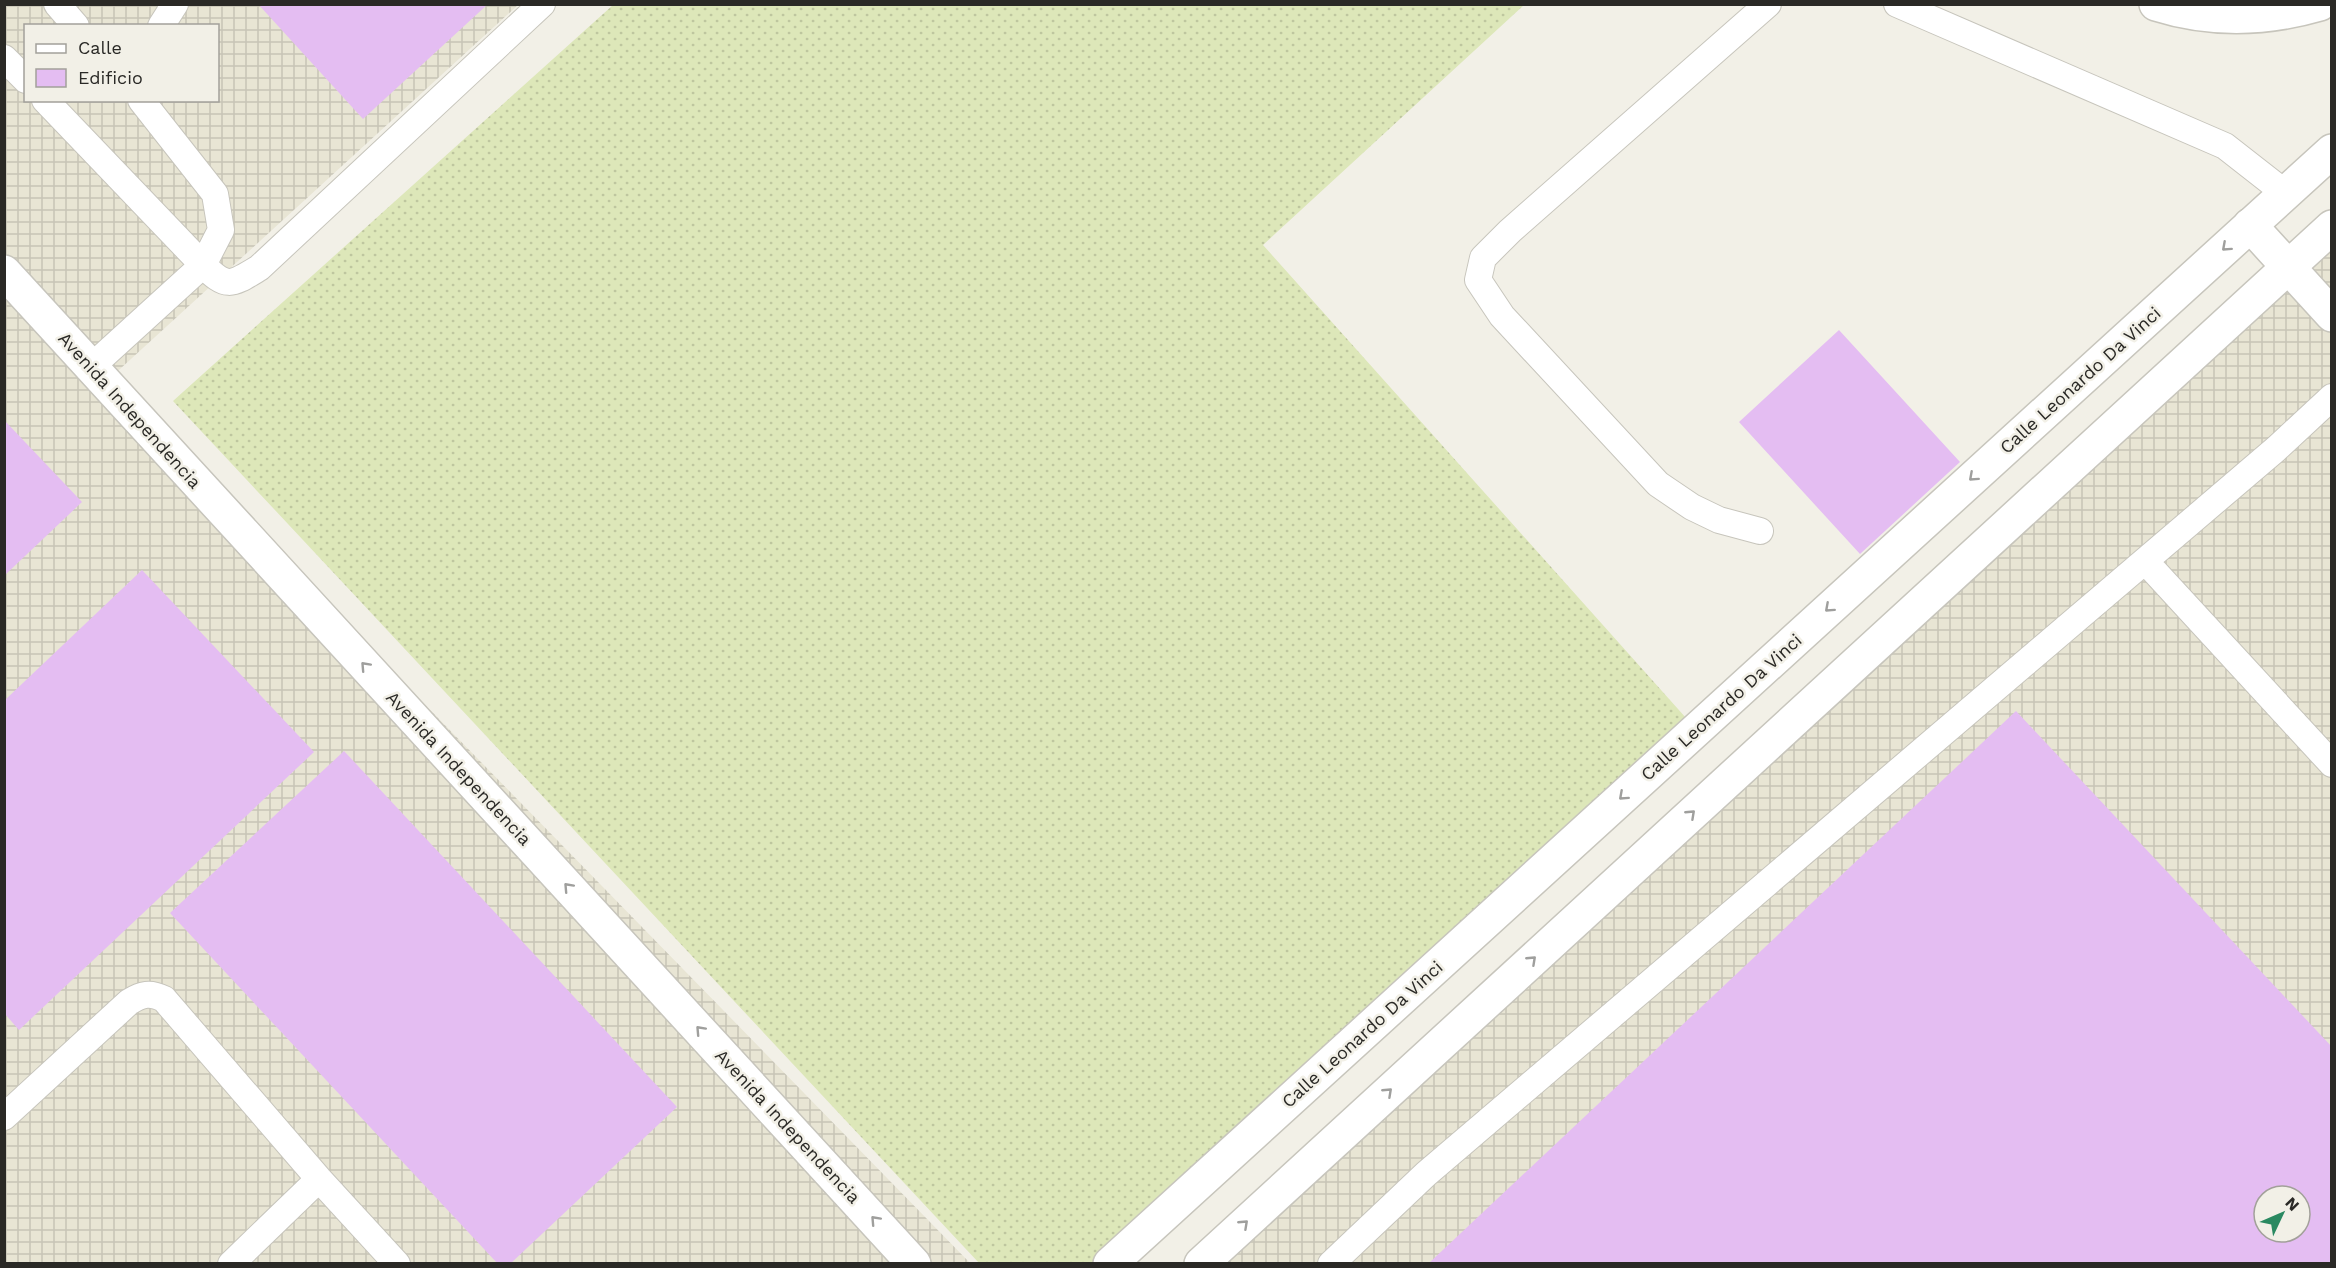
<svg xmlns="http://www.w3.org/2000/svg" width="2336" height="1268" font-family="'Work Sans',sans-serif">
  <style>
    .industrial { fill: url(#industrial-grid); fill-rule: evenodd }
    .grass { fill: url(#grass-dots) }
    .building { fill: #e4bdf2; fill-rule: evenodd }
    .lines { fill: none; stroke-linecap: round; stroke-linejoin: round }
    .service-casing { stroke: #c7c5bc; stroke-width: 28 }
    .minor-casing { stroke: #c7c5bc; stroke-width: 36 }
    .secondary-casing { stroke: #c7c5bc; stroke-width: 36 }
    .service { stroke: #fff; stroke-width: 26 }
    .minor { stroke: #fff; stroke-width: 33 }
    .secondary { stroke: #fff; stroke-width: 33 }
    .oneway { stroke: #9f9f9d }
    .labels { text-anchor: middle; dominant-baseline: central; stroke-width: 5; stroke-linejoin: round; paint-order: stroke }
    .street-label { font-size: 18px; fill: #2a2926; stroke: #f2f0e7 }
  </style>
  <defs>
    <pattern id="industrial-grid" width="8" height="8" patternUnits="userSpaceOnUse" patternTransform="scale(1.5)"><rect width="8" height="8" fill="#e8e5d4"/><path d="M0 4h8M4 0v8" fill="none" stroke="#c7c4b6"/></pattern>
    <pattern id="grass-dots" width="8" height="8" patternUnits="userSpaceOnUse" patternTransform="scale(1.5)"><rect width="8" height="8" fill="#dde7b9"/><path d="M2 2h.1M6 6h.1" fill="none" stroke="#bec69f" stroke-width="1.8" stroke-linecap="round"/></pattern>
  </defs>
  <rect width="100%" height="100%" fill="#f2f0e7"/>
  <path class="industrial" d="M5,5H518L108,380L970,1263L5,1264ZM26,26H218V100H26Z
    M2331,232V1263H1205ZM2264,1196H2300V1232H2264Z"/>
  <path class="grass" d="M613,5H1524L1263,245L1695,728L1101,1263H979L173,401Z"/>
  <path class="building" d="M258,4H488L363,119Z
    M1839,330L1960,462L1860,554L1739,422Z
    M5,421L82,502L5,575Z
    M142,570L314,752L19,1030L5,1014V700Z
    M2016,711L2332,1047V1264H1428ZM2264,1196H2300V1232H2264Z
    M344,751L677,1107L510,1264H498L170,913Z"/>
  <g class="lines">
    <g class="service-casing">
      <path id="service" d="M57,4L76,26
        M1897,4L2225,146L2285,193
        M161,26L175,4
        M4,58L26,80
        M45,100L203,265L91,367
        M141,100L215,194L221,230L203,265C227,289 231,285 259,268L542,4
        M1760,531L1719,520L1692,507L1658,484L1502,316L1478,280L1483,258L1510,231L1768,4
        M2145,561L2332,764
        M4,1117L129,1002C142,994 150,992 164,999L319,1179L397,1264
        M231,1264L319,1179
        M1331,1264L1426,1174L2276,449L2332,397"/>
    </g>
    <g class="minor-casing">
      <path id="minor" d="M2156,4C2210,21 2265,20 2320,4
        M2250,225L2332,315"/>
    </g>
    <g class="secondary-casing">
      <path id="secondary" d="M4,272L914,1264
        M1110,1264L2332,151
        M1201,1264L2332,227"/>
    </g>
    <use href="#service" class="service"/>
    <use href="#minor" class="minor"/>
    <use href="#secondary" class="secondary"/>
  </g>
  <defs><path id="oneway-chevron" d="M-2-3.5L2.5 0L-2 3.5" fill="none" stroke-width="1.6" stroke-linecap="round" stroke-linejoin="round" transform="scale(1.5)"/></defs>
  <g class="oneway">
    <use href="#oneway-chevron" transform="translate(2226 247) rotate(138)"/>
    <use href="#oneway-chevron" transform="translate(1973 477) rotate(138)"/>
    <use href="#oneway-chevron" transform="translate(1829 608) rotate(138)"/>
    <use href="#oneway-chevron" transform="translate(365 666) rotate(-133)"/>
    <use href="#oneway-chevron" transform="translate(1623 796) rotate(138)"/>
    <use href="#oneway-chevron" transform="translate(1691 814) rotate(-43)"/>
    <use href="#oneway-chevron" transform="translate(568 887) rotate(-133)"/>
    <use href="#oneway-chevron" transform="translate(1532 960) rotate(-43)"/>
    <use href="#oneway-chevron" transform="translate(700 1030) rotate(-133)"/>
    <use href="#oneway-chevron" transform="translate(1388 1092) rotate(-43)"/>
    <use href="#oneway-chevron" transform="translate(875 1220) rotate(-133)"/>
    <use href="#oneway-chevron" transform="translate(1244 1224) rotate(-43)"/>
  </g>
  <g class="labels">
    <g class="street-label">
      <text transform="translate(2080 380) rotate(-42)">Calle Leonardo Da Vinci</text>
      <text transform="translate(130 410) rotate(48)">Avenida Independencia</text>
      <text transform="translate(1721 707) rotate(-42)">Calle Leonardo Da Vinci</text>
      <text transform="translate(459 768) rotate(47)">Avenida Independencia</text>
      <text transform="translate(1362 1034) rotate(-42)">Calle Leonardo Da Vinci</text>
      <text transform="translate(788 1126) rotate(47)">Avenida Independencia</text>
    </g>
  </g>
  <rect width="2336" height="1268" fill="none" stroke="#2a2926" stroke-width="12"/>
  <rect x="24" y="24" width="195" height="78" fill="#f2f0e7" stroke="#a2a09a" stroke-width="1.5"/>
  <rect x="36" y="44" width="30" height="9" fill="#ffffff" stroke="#a2a09a" stroke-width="1.5"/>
  <text x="78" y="54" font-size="18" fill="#2a2926">Calle</text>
  <rect x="36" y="69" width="30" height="18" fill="#e4bdf2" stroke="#a2a09a" stroke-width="1.5"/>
  <text x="78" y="84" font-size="18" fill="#2a2926">Edificio</text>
  <g transform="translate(2282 1214) rotate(46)"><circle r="28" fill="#f2f0e7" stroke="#a2a09a" stroke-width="1.5"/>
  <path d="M0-4.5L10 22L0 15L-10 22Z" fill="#2a8961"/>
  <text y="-9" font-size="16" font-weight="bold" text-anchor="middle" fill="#2a2926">N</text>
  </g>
</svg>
